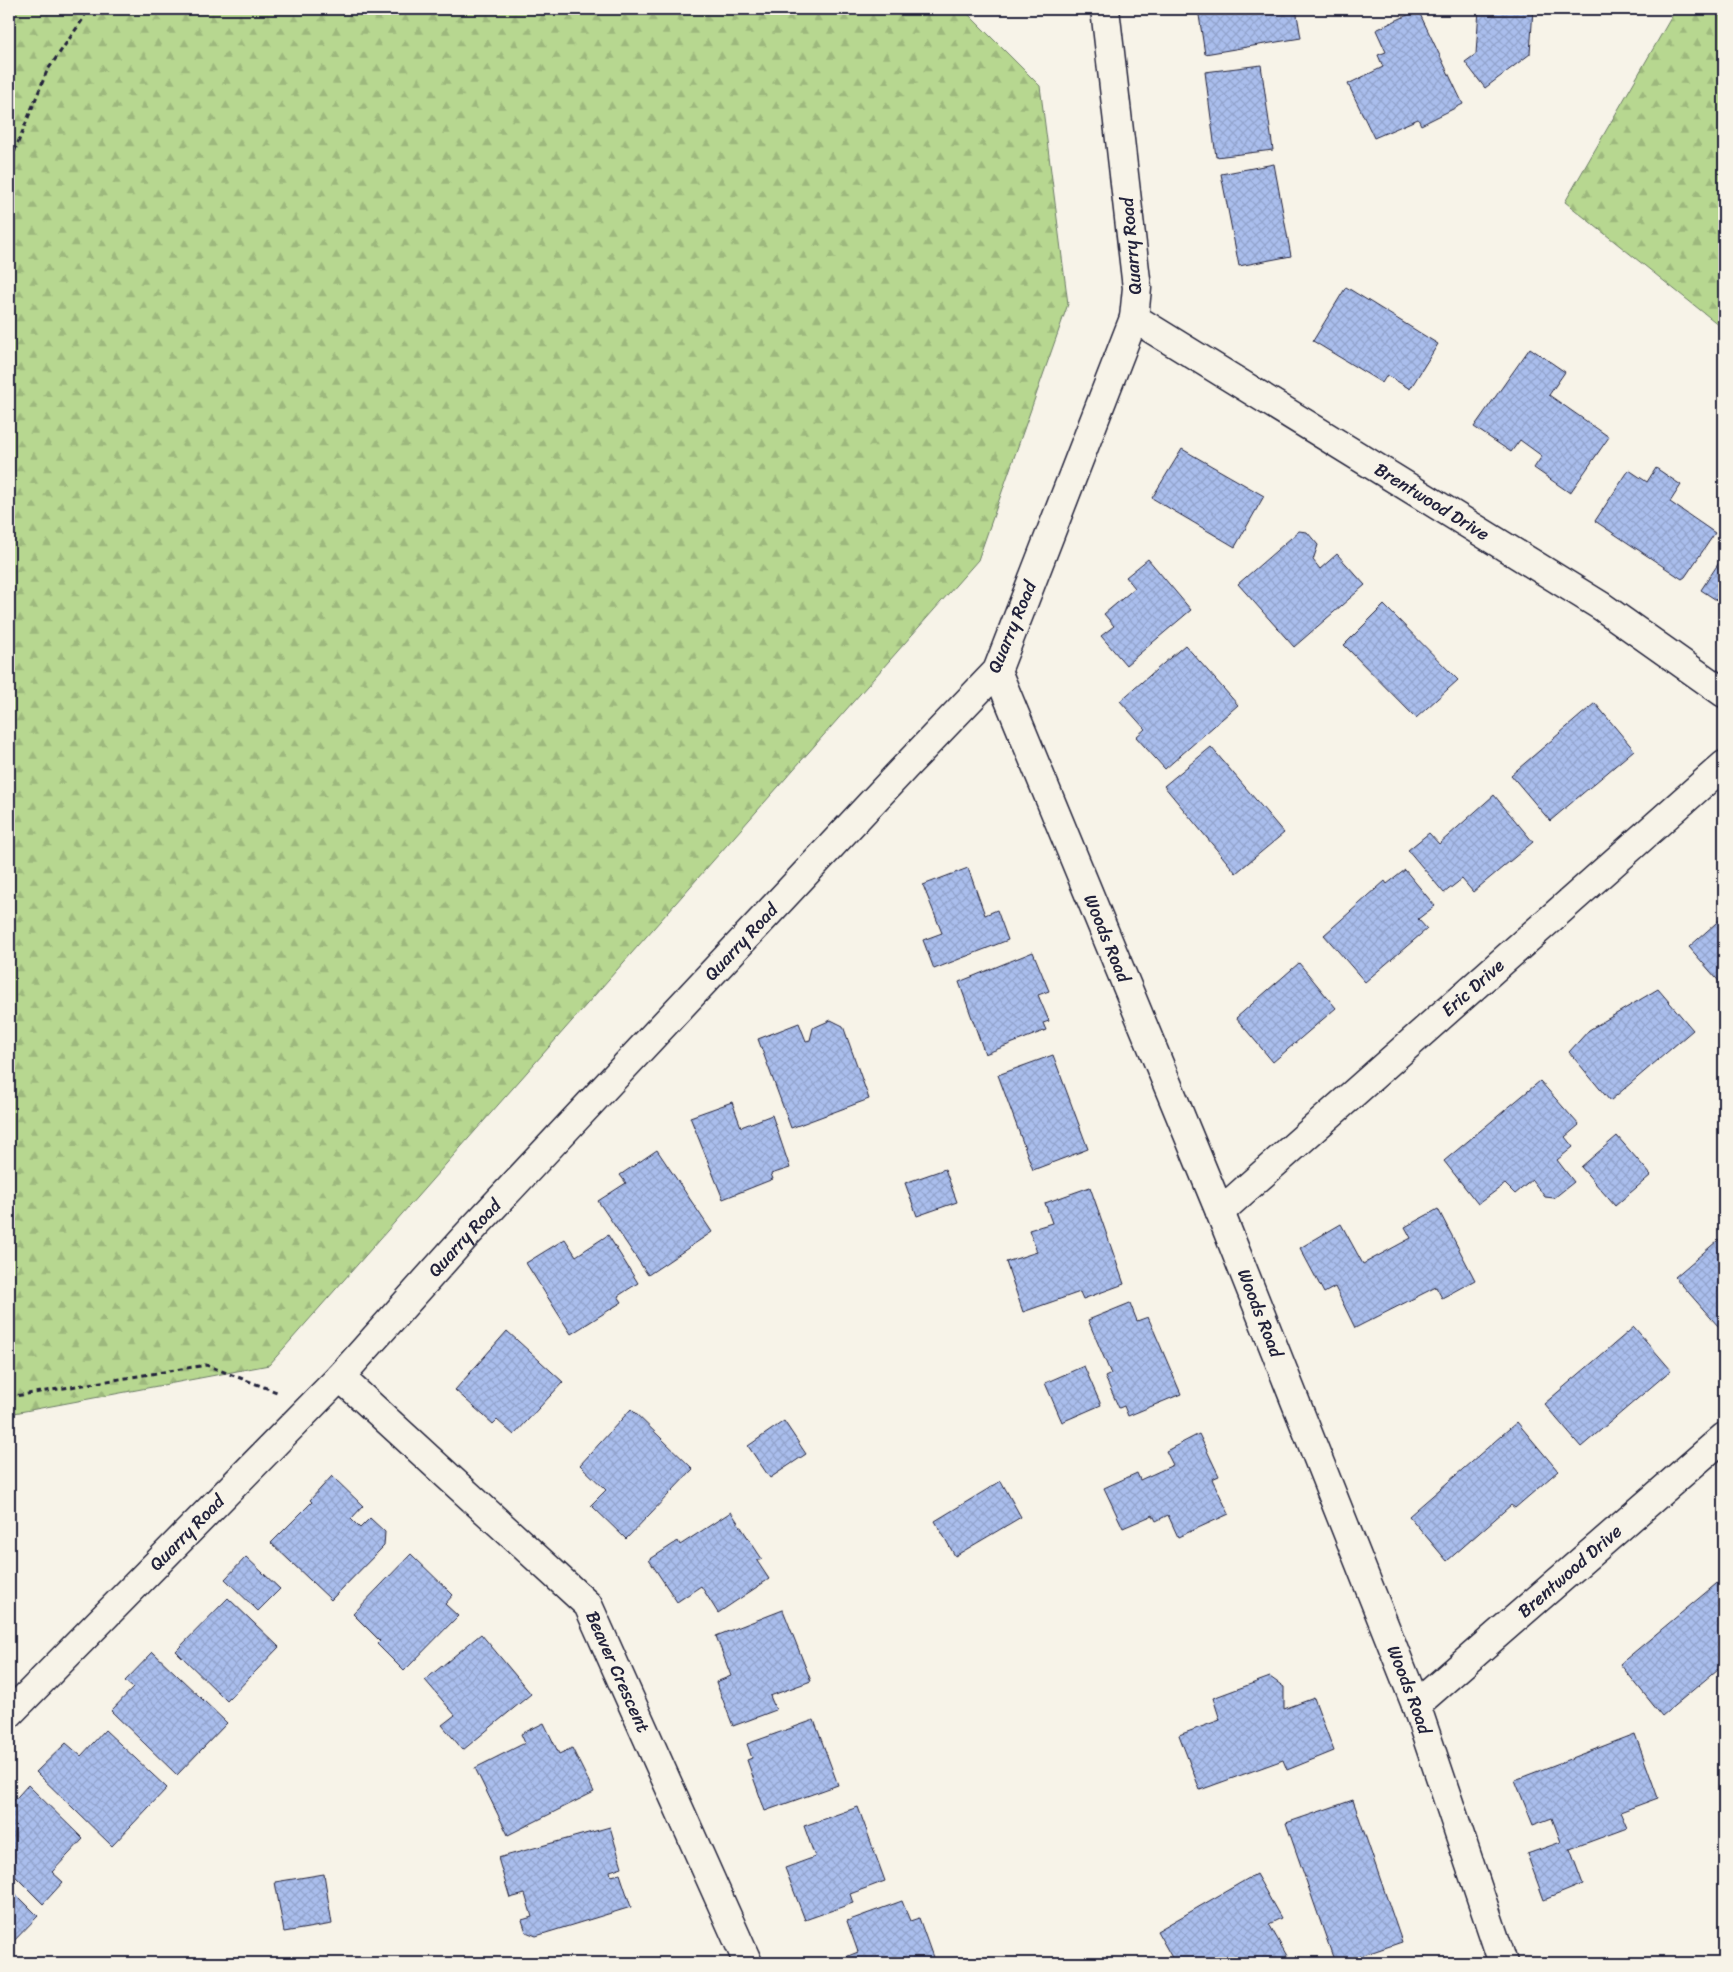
<svg xmlns="http://www.w3.org/2000/svg" width="1733" height="1972" font-family="Sriracha,sans-serif">
  <style>
    .forest { fill: url(#forest-firs); stroke: #6c7c66 }
    .building { fill: url(#building-cross-hatch); stroke: #22223b }
    .lines { fill: none; stroke-linecap: round; stroke-linejoin: round }
    .street-casing { stroke: #22223b; stroke-width: 31 }
    .path { stroke: #22223b; stroke-width: 3; stroke-dasharray: 5 4; stroke-linecap: butt }
    .street { stroke: #f7f3e8; stroke-width: 28 }
    .labels { text-anchor: middle; dominant-baseline: central; stroke-width: 4; stroke-linejoin: round; paint-order: stroke }
    .street-label { font-size: 18px; fill: #22223b; stroke: #f7f3e8 }
  </style>
  <defs>
    <pattern id="forest-firs" width="22" height="20" patternUnits="userSpaceOnUse" patternTransform="scale(1.25)"><rect width="22" height="20" fill="#b7d790"/><path d="M5 1l3.5 6h-7zM16 11l3.5 6h-7z" fill="#9db87d"/></pattern>
    <pattern id="building-cross-hatch" width="8" height="8" patternUnits="userSpaceOnUse" patternTransform="scale(1.25)"><rect width="8" height="8" fill="#aabeed"/><path d="M0 0l8 8M0 8l8-8" fill="none" stroke="#92a3cc"/></pattern>
  </defs>
  <rect width="100%" height="100%" fill="#f7f3e8"/>
  <filter id="ink" filterUnits="userSpaceOnUse"><feTurbulence type="fractalNoise" baseFrequency=".02" numOctaves="2"/><feDisplacementMap in="SourceGraphic" scale="10" xChannelSelector="R" yChannelSelector="G"/><feConvolveMatrix kernelMatrix="1 2 1 2 8 2 1 2 1" color-interpolation-filters="sRGB"/></filter>
  <g filter="url(#ink)">
    <path class="forest" d="M9,9H963L1040,86L1068,304L978,560L269,1365L9,1414Z
      M1676,9H1724V329L1565,202Z"/>
    <path class="building" d="M1198,9H1296L1301,38L1205,54Z
      M1479,9H1533L1530,54L1485,88L1465,62L1476,54Z
      M1418,10L1463,104L1421,125L1418,119L1374,138L1348,84L1383,67L1378,55L1386,52L1376,30Z
      M1261,65L1273,150L1216,157L1205,72Z
      M1274,164L1291,256L1239,266L1221,174Z
      M1346,287L1438,344L1410,389L1387,375L1382,383L1313,341Z
      M1530,348L1565,372L1549,395L1609,437L1570,493L1534,468L1542,456L1520,440L1511,452L1474,427Z
      M1182,449L1264,496L1235,547L1152,498Z
      M1656,468L1681,485L1670,502L1715,533L1685,577L1682,579L1595,521L1629,470L1647,482Z
      M1299,531L1307,532L1318,545L1313,560L1320,569L1337,554L1365,585L1294,647L1238,584Z
      M1724,555V605L1701,590Z
      M1148,559L1191,610L1126,665L1101,636L1114,626L1104,614L1135,588L1126,577Z
      M1384,605L1458,680L1416,718L1344,645Z
      M1185,645L1238,705L1165,769L1136,737L1145,729L1120,701Z
      M1595,703L1634,750L1550,821L1511,775Z
      M1211,747L1284,833L1236,873L1164,786Z
      M1494,795L1533,842L1473,892L1462,879L1444,893L1408,850L1429,833L1439,844Z
      M968,868L985,915L997,910L1008,940L934,969L923,940L942,933L923,885Z
      M1405,870L1435,906L1418,919L1427,929L1365,982L1324,935L1385,881L1387,884Z
      M1724,916V997L1718,991L1723,986L1689,947Z
      M1033,952L1049,991L1038,995L1049,1021L1043,1023L1046,1030L985,1054L959,982Z
      M1299,963L1336,1008L1273,1062L1236,1018Z
      M1658,989L1693,1030L1610,1101L1569,1052L1589,1030Z
      M831,1020L843,1026L869,1099L791,1128L758,1039L799,1023L806,1041L810,1040L813,1028Z
      M1053,1055L1088,1149L1033,1170L998,1075Z
      M1540,1081L1579,1125L1565,1137L1573,1147L1557,1160L1574,1182L1554,1198L1545,1197L1532,1180L1515,1194L1505,1184L1478,1204L1444,1161Z
      M732,1102L741,1127L772,1115L790,1168L771,1174L773,1179L723,1199L690,1117Z
      M1617,1136L1651,1175L1615,1206L1581,1167Z
      M657,1150L712,1232L648,1275L598,1201L626,1183L620,1175Z
      M945,1169L957,1202L917,1216L905,1183Z
      M1090,1187L1124,1284L1083,1299L1080,1292L1023,1312L1006,1262L1037,1252L1029,1230L1052,1223L1045,1203Z
      M1438,1209L1475,1280L1442,1298L1436,1287L1355,1328L1335,1287L1324,1293L1300,1248L1341,1224L1363,1264L1411,1238L1405,1227Z
      M608,1235L638,1283L618,1296L622,1302L571,1334L526,1263L565,1239L576,1256Z
      M1724,1235V1321L1718,1326L1675,1277Z
      M1130,1303L1137,1321L1148,1317L1181,1394L1128,1416L1124,1406L1119,1408L1105,1377L1111,1374L1088,1320Z
      M1634,1327L1671,1370L1581,1447L1544,1404Z
      M507,1331L563,1382L514,1435L497,1420L493,1424L455,1390Z
      M1084,1366L1101,1405L1062,1422L1045,1383Z
      M631,1409L693,1469L626,1539L591,1505L606,1490L580,1465Z
      M784,1421L806,1454L770,1478L748,1446Z
      M1517,1422L1558,1471L1515,1508L1511,1505L1447,1561L1409,1516Z
      M1199,1434L1219,1476L1212,1479L1229,1514L1178,1537L1168,1515L1156,1521L1153,1515L1123,1528L1104,1488L1137,1473L1140,1480L1173,1465L1166,1451Z
      M332,1476L363,1506L351,1519L360,1528L370,1518L385,1532L384,1546L331,1600L271,1543L312,1502L310,1500Z
      M1001,1481L1021,1517L955,1556L935,1521Z
      M731,1512L762,1559L757,1561L769,1579L718,1613L701,1586L677,1602L649,1560L678,1541L680,1545Z
      M411,1554L453,1595L445,1604L458,1616L404,1671L377,1644L380,1641L353,1614Z
      M246,1557L280,1589L258,1611L225,1579Z
      M1722,1579L1724,1581V1664L1662,1716L1620,1664Z
      M228,1598L279,1647L227,1701L176,1651Z
      M783,1610L811,1681L770,1696L776,1710L733,1726L716,1682L731,1676L716,1636Z
      M481,1634L531,1694L463,1750L442,1725L455,1715L425,1680Z
      M153,1652L227,1723L177,1775L111,1711L133,1688L125,1681Z
      M1270,1677L1284,1687V1709L1314,1698L1334,1751L1287,1770L1283,1760L1200,1790L1179,1735L1220,1720L1213,1698Z
      M814,1720L838,1785L765,1811L747,1760L752,1758L747,1744Z
      M544,1723L559,1754L572,1748L594,1792L508,1835L475,1768L525,1743L521,1734Z
      M105,1730L167,1788L112,1846L36,1772L66,1743L81,1756Z
      M1635,1734L1658,1798L1620,1812L1627,1828L1570,1849L1583,1884L1544,1900L1527,1854L1561,1842L1552,1818L1533,1825L1515,1780Z
      M28,1785L83,1839L52,1872L63,1882L43,1904L9,1870V1806Z
      M1353,1800L1402,1942L1340,1963H1335L1286,1823Z
      M858,1807L885,1881L850,1894L853,1903L805,1920L785,1868L815,1857L804,1826Z
      M610,1827L622,1867L610,1871L611,1876L620,1874L631,1907L536,1936L526,1932L522,1920L532,1917L525,1894L510,1898L498,1858Z
      M324,1874L332,1924L284,1932L275,1882Z
      M1256,1874L1281,1918L1269,1924L1291,1963H1175L1157,1931Z
      M9,1887L38,1916L9,1946Z
      M902,1901L910,1921L919,1918L935,1963H831L858,1952L847,1921Z"/>
    <g class="lines">
      <g class="street-casing">
        <g id="street">
          <path id="s1" d="M1134,318L1601,606L1724,693"/>
          <path id="s2" d="M997,671L1220,1212L1416,1705L1503,1963"/>
          <path id="s3" d="M1220,1212L1724,765"/>
          <path id="s4" d="M340,1377L588,1605L748,1963"/>
          <path id="s5" d="M1416,1705L1724,1437"/>
          <path id="s6" d="M9,1714L340,1377L464,1238L907,765L997,671L1134,318L1137,288L1105,9"/>
        </g>
      </g>
      <path class="path" d="M9,178L15,150L47,71L83,19L87,9
        M9,401L12,423L9,428
        M9,1397L206,1365L277,1392"/>
      <use href="#street" class="street"/>
    </g>
  </g>
  <g class="labels">
    <g class="street-label">
      <text transform="translate(1131 246) rotate(-95)">Quarry Road</text>
      <text stroke="none"><textPath href="#s1" startOffset="350">Brentwood Drive</textPath></text>
      <text transform="translate(1012 627) rotate(-67)">Quarry Road</text>
      <text stroke="none"><textPath href="#s2" startOffset="289">Woods Road</textPath></text>
      <text stroke="none"><textPath href="#s6" startOffset="1064">Quarry Road</textPath></text>
      <text stroke="none"><textPath href="#s3" startOffset="338">Eric Drive</textPath></text>
      <text stroke="none"><textPath href="#s6" startOffset="659">Quarry Road</textPath></text>
      <text stroke="none"><textPath href="#s2" startOffset="694">Woods Road</textPath></text>
      <text stroke="none"><textPath href="#s6" startOffset="254">Quarry Road</textPath></text>
      <text stroke="none"><textPath href="#s5" startOffset="204">Brentwood Drive</textPath></text>
      <text stroke="none"><textPath href="#s4" startOffset="410">Beaver Crescent</textPath></text>
      <text stroke="none"><textPath href="#s2" startOffset="1099">Woods Road</textPath></text>
    </g>
  </g>
  <rect width="1733" height="1972" fill="none" stroke="#f7f3e8" stroke-width="30"/>
  <rect x="15" y="15" width="1703" height="1942" fill="none" stroke="#22223b" stroke-width="2" filter="url(#ink)"/>
</svg>
